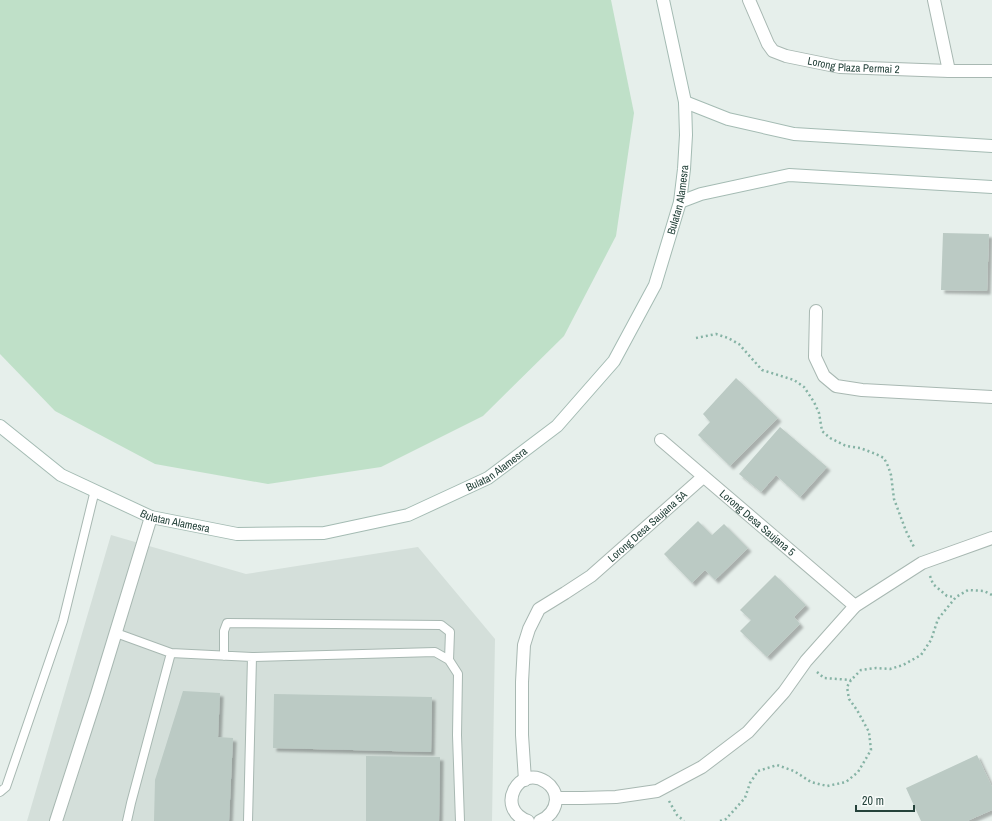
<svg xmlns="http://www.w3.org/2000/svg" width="992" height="821" font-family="'Archivo Narrow',sans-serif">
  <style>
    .built { fill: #d4dfda }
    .green { fill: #bfe0c8 }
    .building { fill: #bbcac4; filter: url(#shadow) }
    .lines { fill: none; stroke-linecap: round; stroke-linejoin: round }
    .lane-casing { stroke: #a8b8b2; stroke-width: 10 }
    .street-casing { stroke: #a8b8b2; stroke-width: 14 }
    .secondary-casing { stroke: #a4bbb3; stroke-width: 14 }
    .path { stroke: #86b3a5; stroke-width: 2.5; stroke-dasharray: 2 3; stroke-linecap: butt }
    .lane { stroke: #fff; stroke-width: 8 }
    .street { stroke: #fff; stroke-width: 12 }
    .secondary { stroke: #fff; stroke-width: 12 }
    .labels { text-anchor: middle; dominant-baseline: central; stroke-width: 3.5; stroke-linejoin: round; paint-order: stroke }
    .street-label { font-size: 11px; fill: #24423a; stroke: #f7fbf9 }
  </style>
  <defs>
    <filter id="shadow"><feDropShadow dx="3.5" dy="3.5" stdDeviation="1" flood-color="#0004"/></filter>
  </defs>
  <rect width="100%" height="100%" fill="#e6efeb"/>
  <path class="built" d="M111,535L246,574L418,547L495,639L492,821H27Z"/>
  <path class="green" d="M0,0H611L634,113L616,236L564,336L483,416L381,467L268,484L155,464L55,411L0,354Z"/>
  <path class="building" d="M943,233L989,234L987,291L941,290Z
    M736,378L778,418L730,466L698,435L710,422L703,414Z
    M780,427L827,467L800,497L776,475L761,492L739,474Z
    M698,521L712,535L724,524L748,548L715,580L705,570L692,583L664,554Z
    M775,575L806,605L794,617L800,624L767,657L740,631L751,620L740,610Z
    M183,691L220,693L218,737L233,738L229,821H154L155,780Z
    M274,694L432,697L431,752L273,748Z
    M977,755L992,787V810L967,821H921L906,788Z
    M366,756L440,757L439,821H366Z"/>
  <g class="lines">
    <g class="lane-casing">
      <path id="lane" d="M116,633L171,653L252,657L435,652L449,660L458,674L457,735L460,821
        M224,656V631L227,623L441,625L450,632L449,660
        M0,792L6,787L63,621L95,490
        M127,821L131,803L171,653
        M248,821L252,657"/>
    </g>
    <g class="street-casing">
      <g id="street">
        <path id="s1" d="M749,0L768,44L773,51L786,56L840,67L949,71H992"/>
        <path d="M934,0L949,71"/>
        <path d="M816,311L815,357L824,376L836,386L862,390L992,397"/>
        <path id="s2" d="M661,440L855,606"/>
        <path id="s3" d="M525,780L522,735V682L524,645L529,629L539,609L565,593L591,576L703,477"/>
        <path d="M556,798H582L616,797L657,791L702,767L748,732L784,692L806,661L855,606L922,563L992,538"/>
        <path d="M56,821L97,694L151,517"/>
        <path d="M528,821C494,809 519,763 546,782C552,786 556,793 556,800C555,811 549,817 540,821"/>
      </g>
    </g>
    <g class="secondary-casing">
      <g id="secondary">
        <path d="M685,102L728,119L794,134L992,146"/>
        <path d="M680,202L701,194L789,175L992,187"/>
        <path id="s4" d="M0,426L61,475L151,517L237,534L324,533L408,515L488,478L557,426L614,361L655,285L680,202L684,169L686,135L685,102L663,0"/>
      </g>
    </g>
    <path class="path" d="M696,338L716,334L728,338L739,344L762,370L794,380L804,387L814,402L819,413L822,431L830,438L846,446L860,448L876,454L884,458L888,466L891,475L894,499L906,531L915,549
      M930,576L933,584L947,596L955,597
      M817,672L824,678L851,680
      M669,801L677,815L684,821
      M720,821L726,819L745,798L750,783L758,771L777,765L794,771L811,782L827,786L846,782L858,772L871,750L869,732L857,710L849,699L847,687L851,680L861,670L876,668L890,669L903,665L921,655L931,640L938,619L956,597L968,590L984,591L992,595"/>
    <use href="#lane" class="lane"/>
    <use href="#street" class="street"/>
    <use href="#secondary" class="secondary"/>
  </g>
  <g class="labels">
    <g class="street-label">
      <text stroke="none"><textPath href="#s1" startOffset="139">Lorong Plaza Permai 2</textPath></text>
      <text stroke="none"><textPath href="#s4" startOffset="874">Bulatan Alamesra</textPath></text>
      <text stroke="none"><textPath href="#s4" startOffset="538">Bulatan Alamesra</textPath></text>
      <text stroke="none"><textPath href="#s4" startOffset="202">Bulatan Alamesra</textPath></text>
      <text stroke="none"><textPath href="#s2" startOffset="127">Lorong Desa Saujana 5</textPath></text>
      <text stroke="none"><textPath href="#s3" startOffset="311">Lorong Desa Saujana 5A</textPath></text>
    </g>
  </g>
  <path d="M856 805v6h58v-6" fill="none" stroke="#24423a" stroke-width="2"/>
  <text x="862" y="805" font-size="12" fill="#24423a" stroke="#f7fbf9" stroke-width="3" paint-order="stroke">20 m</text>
</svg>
